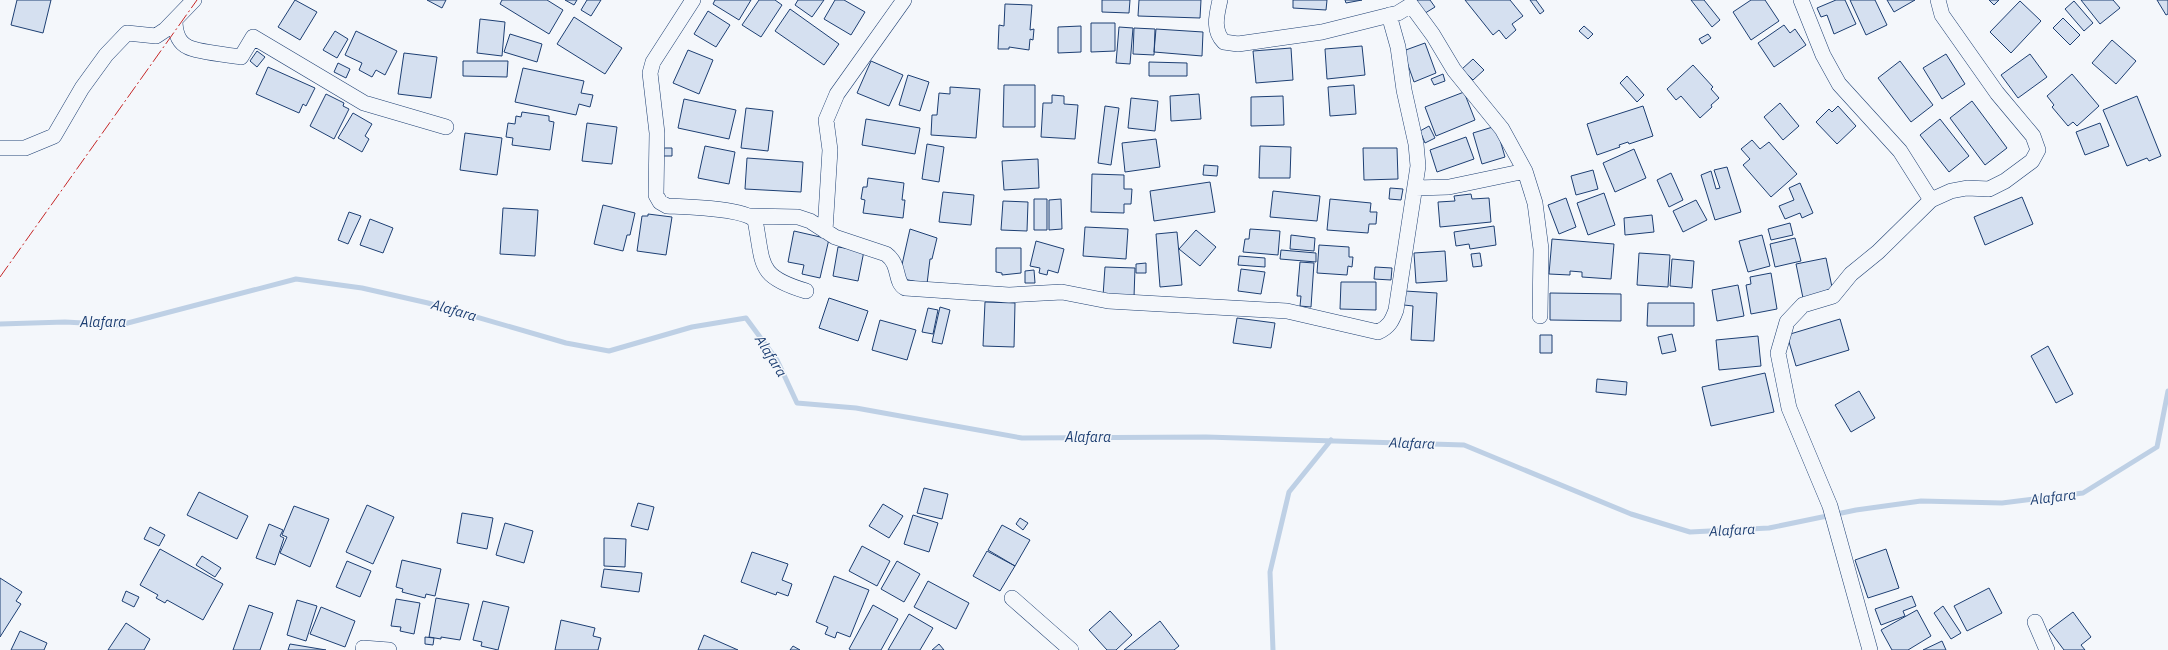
<svg xmlns="http://www.w3.org/2000/svg" width="2168" height="650" font-family="'IBM Plex Sans',sans-serif">
  <style>
    .lines { fill: none; stroke-linecap: round; stroke-linejoin: round }
    .stream { stroke: #bed0e5; stroke-width: 5 }
    .building { fill: #d5e0f0; stroke: #1d3f73 }
    .street-casing { stroke: #1d3f73; stroke-width: 16 }
    .street { stroke: #f4f7fb; stroke-width: 15 }
    .power { stroke: #c62828; stroke-width: 1; stroke-dasharray: 14 3 2 3; stroke-linecap: butt }
    .labels { text-anchor: middle; dominant-baseline: central; stroke-width: 3; stroke-linejoin: round; paint-order: stroke }
    .water-label { font-size: 14px; font-style: italic; fill: #1d3f73; stroke: #f4f7fb }
  </style>
  <rect width="100%" height="100%" fill="#f4f7fb"/>
  <g class="lines">
    <path class="stream" d="M0,324L65,322L120,325L296,279L362,288L428,303L566,343L609,351L692,327L746,318L777,360L797,403L856,408L1022,438L1206,437L1464,445L1631,514L1690,532L1769,528L1856,510L1921,501L2002,503L2083,493L2157,447L2168,391
      M1273,650L1270,572L1289,492L1331,440"/>
  </g>
  <path class="building" d="M17,0H51L43,33L11,25Z
    M295,0L317,12L300,40L278,27Z
    M427,0H446L442,8Z
    M502,0H547L563,10L549,34L500,4Z
    M565,0H577L574,5Z
    M587,0H601L591,16L581,10Z
    M715,0H751L739,20L713,4Z
    M759,0H775L782,5L761,37L742,25Z
    M798,0H824L812,17L795,5Z
    M835,0H844L865,12L851,35L824,19Z
    M1102,0H1130L1129,13L1102,12Z
    M1139,0H1201L1200,18L1138,16Z
    M1293,0H1327L1326,10L1293,8Z
    M1345,0H1362L1346,3Z
    M1418,0H1430L1435,7L1422,15L1414,3Z
    M1465,0H1510L1523,16L1512,24L1516,30L1506,39L1499,30L1493,35Z
    M1530,0H1536L1544,11L1540,14Z
    M1691,0H1704L1720,20L1712,27Z
    M1751,0H1765L1779,21L1751,40L1733,12Z
    M1836,0H1845L1856,24L1834,34L1827,15L1821,17L1817,8Z
    M1850,0H1875L1887,25L1866,35Z
    M1887,0H1915L1894,12Z
    M1989,0H1999L1994,5Z
    M2081,0H2113L2120,8L2100,24Z
    M2157,0H2168V14L2166,15Z
    M2020,1L2041,21L2011,53L1990,32Z
    M2074,1L2093,23L2084,31L2065,9Z
    M1005,4L1032,5L1030,30L1034,29L1033,40L1030,39L1029,50L1009,47V49H998L999,25L1004,26Z
    M790,9L839,44L824,65L775,31Z
    M708,11L730,25L716,47L694,34Z
    M574,17L622,48L605,74L557,44Z
    M2063,18L2080,35L2070,45L2053,28Z
    M480,19L505,22L502,56L477,53Z
    M1091,23H1115V51L1091,52Z
    M1784,25L1790,33L1795,29L1806,45L1774,67L1758,43Z
    M1081,26V52L1058,53V27Z
    M1584,26L1593,34L1588,39L1579,31Z
    M1119,27L1133,28L1130,64L1116,63Z
    M1134,28L1155,29L1154,55L1133,54Z
    M1156,29L1203,32L1202,56L1154,52Z
    M335,31L348,39L337,58L323,50Z
    M356,31L397,51L385,75L376,70L372,77L359,70L362,63L345,55Z
    M510,34L542,44L537,62L504,52Z
    M1708,34L1711,38L1702,44L1699,39Z
    M2112,40L2136,61L2116,84L2092,63Z
    M1425,43L1436,73L1414,82L1403,51Z
    M1362,46L1365,75L1327,79L1325,49Z
    M1291,48L1293,80L1256,83L1253,51Z
    M688,50L713,60L699,94L673,83Z
    M257,51L265,57L257,67L250,61Z
    M404,53L437,57L431,98L398,94Z
    M1946,54L1965,84L1942,99L1923,68Z
    M2030,54L2047,77L2018,98L2001,75Z
    M1473,59L1484,70L1473,80L1462,69Z
    M463,61H508L507,77L463,76Z
    M871,61L903,75L889,106L857,93Z
    M1900,61L1933,105L1911,122L1878,78Z
    M1149,62L1187,63V76H1149Z
    M338,63L350,69L346,78L334,72Z
    M1693,65L1713,87L1711,89L1719,98L1711,105L1712,107L1700,118L1681,96L1676,100L1667,89Z
    M268,67L315,88L306,106L303,104L299,113L256,94Z
    M523,68L584,81L581,93L593,95L590,107L579,104L576,115L515,102Z
    M1443,74L1445,81L1434,85L1431,79Z
    M2072,74L2099,106L2077,126L2073,122L2068,126L2052,107L2054,105L2047,96Z
    M908,75L929,82L920,111L899,105Z
    M1627,76L1644,95L1637,102L1620,83Z
    M1004,85H1035V127H1003Z
    M1354,85L1356,114L1330,116L1328,87Z
    M950,87L980,89L976,138L931,135L932,115H937L939,93L950,94Z
    M1464,92L1475,120L1436,136L1425,107Z
    M326,94L344,103L343,106L349,109L334,139L310,126Z
    M1199,94L1201,119L1171,121L1170,96Z
    M1052,95L1064,96V104L1078,105L1075,139L1041,137L1043,103H1052Z
    M1283,96L1284,125L1251,126V97Z
    M2137,96L2161,156L2149,161L2147,158L2127,166L2103,110Z
    M1131,98L1158,101L1155,131L1128,128Z
    M684,99L736,110L729,139L678,128Z
    M1972,101L2007,148L1985,165L1950,118Z
    M1780,103L1799,126L1783,140L1764,117Z
    M1105,106L1119,108L1111,165L1098,163Z
    M1643,106L1653,136L1629,144L1628,142L1619,145L1620,147L1597,155L1587,124Z
    M1838,106L1856,126L1837,144L1816,122L1829,109L1832,112Z
    M746,108L773,111L768,151L741,148Z
    M522,112L549,116V121L554,122L550,150L512,145L513,138L506,137L508,123L515,124L516,116L521,117Z
    M353,113L372,124L365,136L369,139L362,152L338,138Z
    M866,119L920,128L915,154L862,145Z
    M1940,119L1969,156L1949,172L1920,135Z
    M587,123L617,127L612,164L582,161Z
    M2100,123L2109,146L2085,155L2076,132Z
    M1429,126L1435,138L1425,143L1420,131Z
    M1496,126L1505,157L1482,164L1473,133Z
    M465,133L502,138L497,175L460,170Z
    M1466,137L1474,159L1437,172L1430,150Z
    M1156,139L1160,167L1125,172L1122,143Z
    M1752,140L1760,149L1769,142L1797,174L1771,197L1743,165L1750,159L1741,149Z
    M927,144L944,147L939,182L922,179Z
    M705,146L735,152L729,184L698,178Z
    M1260,146L1291,147L1290,178H1259Z
    M664,148H672V156H663Z
    M1363,148H1397L1398,179L1364,180Z
    M1634,149L1646,178L1615,192L1603,163Z
    M747,158L803,162L801,192L745,189Z
    M1038,159L1039,188L1004,190L1002,161Z
    M1204,165L1218,166L1217,176L1203,175Z
    M1727,167L1741,212L1715,220L1701,175L1711,171L1716,189L1720,188L1714,170Z
    M1593,170L1598,189L1576,195L1571,176Z
    M1671,173L1683,200L1669,207L1657,180Z
    M1092,174L1124,175V189H1132L1131,204H1124V213L1091,212Z
    M868,178L904,183L902,200H905L903,218L863,213L865,200L861,199L863,187H867Z
    M1210,182L1215,212L1154,221L1150,191Z
    M1800,183L1813,213L1802,218L1800,213L1785,219L1779,206L1794,200L1789,188Z
    M1390,188L1403,189L1401,200L1389,199Z
    M1273,191L1320,196L1317,221L1270,217Z
    M943,192L974,195L971,225L939,222Z
    M1604,193L1615,225L1588,235L1577,203Z
    M1471,194L1472,199L1489,198L1491,222L1440,227L1438,202L1455,201L1454,196Z
    M2022,197L2033,224L1985,245L1974,217Z
    M1566,198L1576,227L1559,234L1548,205Z
    M1034,199H1047V230H1034Z
    M1061,199L1062,229L1049,230V200Z
    M1330,199L1371,203L1370,212H1377L1376,224H1369L1368,233L1327,230Z
    M1696,200L1707,220L1683,232L1673,211Z
    M1003,201L1028,202L1027,231L1001,230Z
    M603,205L635,213L630,235H627L623,251L594,244Z
    M503,208L538,210L535,256L500,254Z
    M349,212L361,216L348,244L338,240Z
    M648,214L672,217L666,255L637,251L642,216H648Z
    M1652,215L1654,232L1625,235L1624,218Z
    M370,219L393,228L383,253L360,245Z
    M1790,223L1793,235L1771,240L1768,229Z
    M1494,226L1496,245L1470,249L1469,244L1456,246L1454,232Z
    M1085,227L1128,229L1126,259L1083,256Z
    M910,229L937,238L932,259H930L927,284L899,278Z
    M1250,229L1280,231L1278,255L1243,252L1245,239H1249Z
    M1196,230L1216,247L1200,266L1179,249Z
    M794,231L829,239L820,278L802,274L804,265L788,262Z
    M1177,232L1182,285L1160,287L1156,234Z
    M1291,235L1315,238L1314,251L1290,249Z
    M1762,235L1770,266L1748,272L1739,241Z
    M1795,238L1801,261L1775,267L1770,244Z
    M1552,239L1614,244L1611,279L1582,277V272L1570,271V275L1549,274Z
    M1036,241L1064,249L1058,273L1048,270L1047,275L1039,273L1040,268L1030,266Z
    M1319,245L1349,247V257H1353L1352,267L1348,266L1347,275L1317,273Z
    M838,247L864,251L858,281L833,276Z
    M996,248H1021V273L1002,275V273L996,272Z
    M1281,250L1316,253V262L1280,259Z
    M1445,251L1447,281L1416,283L1414,253Z
    M1480,253L1482,266L1473,267L1471,254Z
    M1639,253L1670,255L1668,287L1637,285Z
    M1239,256L1265,258V267L1238,265Z
    M1826,258L1833,292L1803,298L1796,264Z
    M1672,259L1694,261L1692,288L1670,286Z
    M1300,262L1314,263L1311,307L1300,306L1301,296H1297Z
    M1146,263V273H1136V264Z
    M1105,267L1135,268L1134,297L1103,296Z
    M1375,267L1392,268L1391,280L1374,279Z
    M1241,269L1265,272L1261,294L1238,291Z
    M1034,270L1035,283H1025V271Z
    M1771,273L1777,309L1751,314L1746,285L1751,284L1750,277Z
    M1341,282H1376V310L1340,309Z
    M1738,285L1744,316L1717,321L1712,290Z
    M1405,291L1437,293L1434,341L1411,340L1413,306L1404,305Z
    M1550,293L1621,294V321L1550,320Z
    M829,298L868,311L858,341L819,328Z
    M985,302L1015,303L1014,347L983,346Z
    M1648,303H1694V326H1647Z
    M940,307L950,310L942,344L932,342Z
    M928,308L938,310L933,334L922,332Z
    M1237,318L1275,323L1271,348L1233,343Z
    M1840,319L1849,350L1796,366L1787,335Z
    M880,320L916,330L907,360L872,350Z
    M1672,334L1676,351L1662,354L1658,337Z
    M1540,335H1552V353H1540Z
    M1758,336L1761,366L1719,370L1716,340Z
    M2048,346L2073,394L2056,403L2031,356Z
    M1765,373L1774,412L1711,426L1702,387Z
    M1597,379L1627,382L1626,395L1596,392Z
    M1859,391L1875,418L1851,432L1835,405Z
    M924,488L948,494L942,519L917,513Z
    M199,492L248,516L237,539L187,515Z
    M638,503L654,507L648,530L631,526Z
    M883,504L903,516L889,538L869,526Z
    M367,505L394,517L373,564L346,552Z
    M294,506L329,519L310,567L280,553L287,537L282,535Z
    M462,513L493,518L487,549L457,543Z
    M913,515L938,523L929,552L904,544Z
    M1020,518L1028,523L1023,530L1016,524Z
    M505,523L533,531L524,563L496,555Z
    M269,524L283,530L280,536L284,538L275,565L256,558Z
    M1002,525L1030,540L1015,566L988,550Z
    M150,527L165,535L159,546L144,539Z
    M604,538L626,539L625,567L604,566Z
    M862,546L890,561L877,586L849,571Z
    M160,549L223,584L203,620L167,600L165,603L156,598L158,595L140,585Z
    M1886,549L1899,588L1868,598L1855,560Z
    M987,551L1015,566L1000,591L973,576Z
    M752,552L788,564L782,580L792,584L788,596L777,592L776,595L741,582Z
    M202,556L221,568L215,577L196,565Z
    M402,560L441,569L435,596L426,594L425,598L402,592L403,589L396,587Z
    M347,561L371,571L360,597L336,587Z
    M897,561L920,574L904,602L881,589Z
    M604,569L642,573L639,592L601,587Z
    M834,576L869,590L850,637L837,632L835,638L825,634L828,627L816,622Z
    M0,578L22,592L16,601L21,604L0,637Z
    M928,581L969,603L956,629L914,607Z
    M1989,588L2002,613L1967,631L1954,606Z
    M126,591L139,597L134,607L122,601Z
    M1912,596L1916,606L1903,611L1905,616L1881,625L1875,609Z
    M436,598L469,604L460,640L441,637V639L429,637Z
    M396,599L420,603L414,634L400,631L401,627L391,626Z
    M297,600L317,606L306,641L287,635Z
    M483,601L509,607L498,650L481,646L482,642L473,640Z
    M249,605L273,613L260,650H233Z
    M873,605L898,619L881,650H851L849,649Z
    M1943,606L1961,633L1951,639L1934,613Z
    M321,607L355,621L345,647L310,634Z
    M1917,610L1931,636L1908,650H1892L1881,630Z
    M1110,611L1132,635L1116,650H1107L1089,630Z
    M2073,612L2091,637L2081,645L2085,650H2064L2049,630Z
    M909,614L933,628L920,650H888Z
    M561,620L595,628L593,636L601,638L598,650H555Z
    M1160,621L1179,646L1174,650H1124Z
    M126,623L150,639L144,650H108Z
    M20,631L47,643L44,650H11Z
    M704,635L738,650H698Z
    M425,637L434,638L433,645L425,644Z
    M1942,641L1946,650H1923Z
    M290,644L326,650H288Z
    M939,644L944,650H932Z
    M793,646L800,650H790Z"/>
  <g class="lines">
    <g class="street-casing">
      <path id="street" d="M693,0L653,62L650,73L657,133L656,195L660,202L667,206C686,207 742,208 755,220C764,265 756,276 806,291
        M1220,0C1217,14 1212,30 1224,42L1238,44L1322,32L1398,13L1411,5L1433,35L1454,70L1502,129L1525,171L1535,203L1541,249L1540,316
        M1801,0L1823,55L1839,84L1900,151L1931,200
        M175,20C175,31 177,42 188,47C197,52 229,55 241,57L253,37L364,103L446,127
        M0,148H25L54,136L82,88L106,55L127,33L156,36L165,30L194,0
        M1416,188L1449,187L1525,171
        M751,216L798,217L810,221L835,237L886,254C901,265 894,282 905,288L1009,295L1062,292L1108,301L1287,311L1378,332C1389,327 1392,321 1396,310L1418,166L1416,144L1404,90L1398,47L1389,15
        M825,231L830,150L826,120L837,94L904,0
        M1012,598L1071,650
        M2035,622L2047,650
        M363,648L389,650
        M1870,650L1830,506L1789,408L1778,353L1787,322L1803,305L1833,296L1851,274L1878,252L1931,200L1951,191L1967,188L1989,189L2005,181L2032,161L2038,150L2033,136L1997,93L1942,15L1938,0"/>
    </g>
    <use href="#street" class="street"/>
    <path class="power" d="M0,277L197,0"/>
  </g>
  <g class="labels">
    <g class="water-label">
      <text transform="translate(454 310) rotate(16)">Alafara</text>
      <text x="103" y="322">Alafara</text>
      <text transform="translate(771 356) rotate(58)">Alafara</text>
      <text x="1088" y="437">Alafara</text>
      <text transform="translate(1412 443) rotate(2)">Alafara</text>
      <text transform="translate(2053 497) rotate(-7)">Alafara</text>
      <text transform="translate(1732 530) rotate(-3)">Alafara</text>
    </g>
  </g>
</svg>
